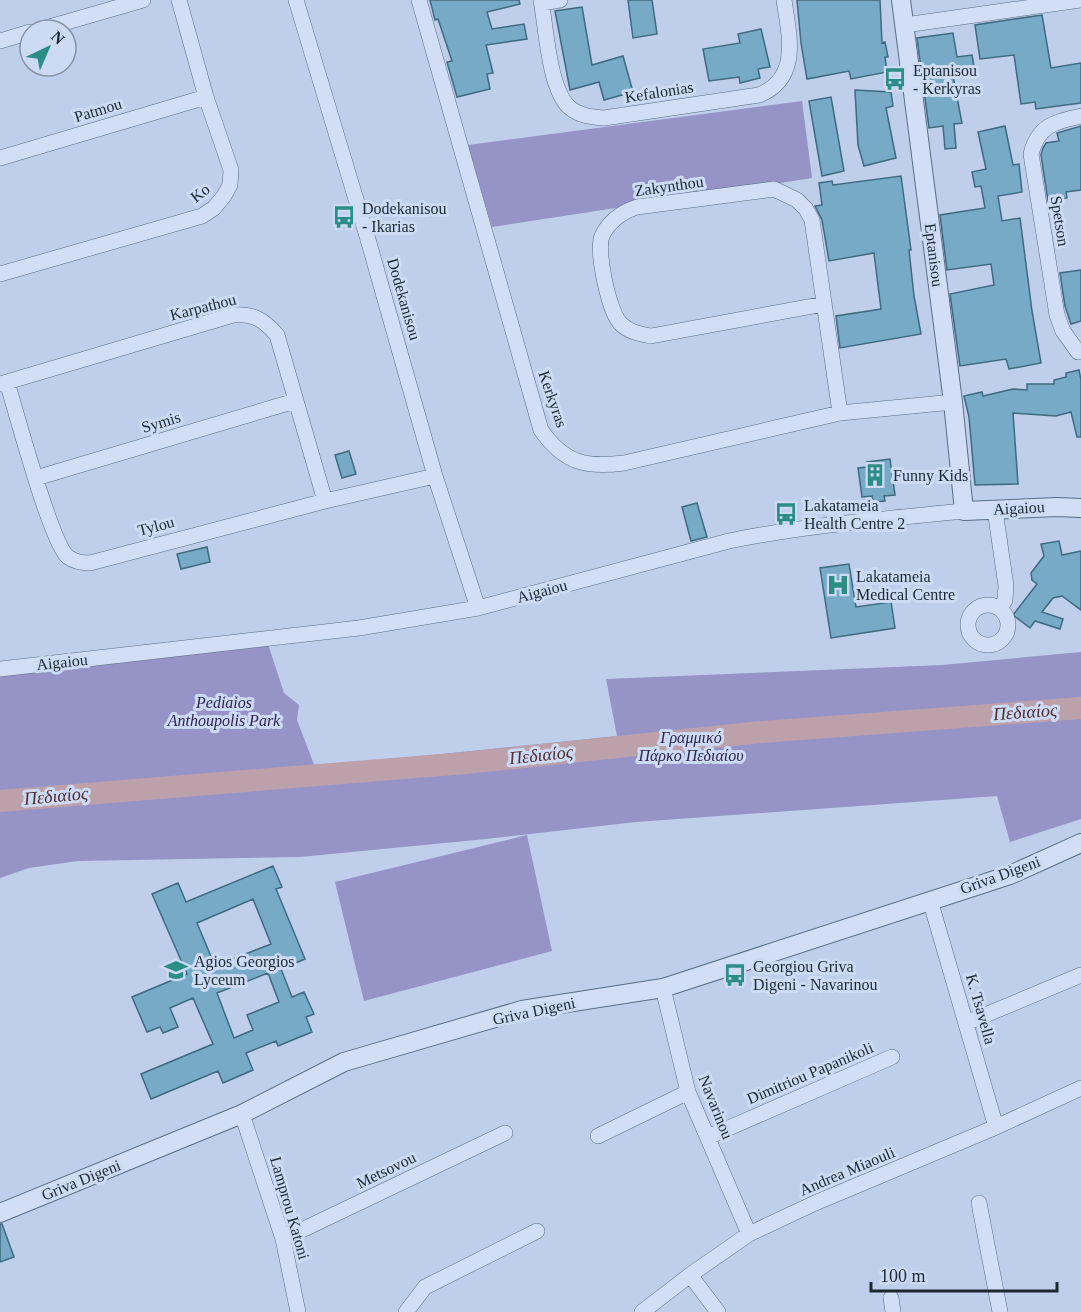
<svg xmlns="http://www.w3.org/2000/svg" width="1081" height="1312" font-family="'Times New Roman',serif">
  <style>
    .green { fill: #9693c7 }
    .lines { fill: none; stroke-linecap: round; stroke-linejoin: round }
    .river { stroke: #bca1ab; stroke-width: 22 }
    .building { fill: #76aac7; stroke: #3f6a7f; stroke-width: 1.5; fill-rule: evenodd }
    .minor-casing { stroke: #586e82; stroke-width: 16 }
    .tertiary-casing { stroke: #586e82; stroke-width: 20 }
    .minor { stroke: #d1def6; stroke-width: 15 }
    .tertiary { stroke: #d1def6; stroke-width: 18 }
    .labels { text-anchor: middle; dominant-baseline: central; stroke-width: 6; stroke-linejoin: round; paint-order: stroke }
    .poi-label { font-size: 16px; fill: #1c2932; stroke: #cddaf3; text-anchor: start }
    .street-label { font-size: 16px; fill: #1c2932; stroke: #cddaf3 }
    .park-label { font-size: 16px; font-style: italic; fill: #2c244d; stroke: #cddaf3 }
    .water-label { font-size: 18px; font-style: italic; fill: #512c30; stroke: #cddaf3 }
  </style>
  <rect width="100%" height="100%" fill="#beceeb"/>
  <path class="green" d="M802,101L812,178L492,227L468,145Z
    M267,641L284,693L299,705L297,720L315,767L617,736L606,679L942,665L1081,652V819L1010,842L997,796L636,822L486,839L300,857L78,861L29,868L0,878V674Z
    M527,835L552,951L364,1001L335,882Z"/>
  <g class="lines">
    <path class="river" d="M0,801L466,763L761,732L1081,708"/>
  </g>
  <path class="building" d="M430,0H519L520,4L487,12L492,29L524,24L527,39L486,45L493,73L487,74L490,89L457,97L447,62L452,61L438,19L435,20Z
    M628,0H652L657,34L633,38Z
    M797,0H880L882,43L885,42L888,57H885L887,72L851,79L849,71L807,79L801,43Z
    M582,7L592,65L623,56L633,92L604,100L599,82L570,90L555,11Z
    M1042,15L1051,68L1081,63V103L1036,109L1035,102L1021,104L1014,55L980,59L975,25Z
    M761,29L770,67L758,69L760,78L740,83L739,77L709,81L703,49L740,43L738,34Z
    M953,33L957,57L972,55L975,72L953,76L962,123L954,124L956,148L945,149L943,126L929,128L917,38Z
    M855,90L891,92L893,106L886,108L896,158L864,166L858,145Z
    M831,97L844,171L822,176L809,101Z
    M1005,126L1013,165L1019,164L1022,192L998,196L1002,221L1020,218L1032,311L1041,363L1009,369L1006,359L960,366L950,294L994,285L991,264L947,270L940,215L985,208L981,186L975,187L972,172L986,169L978,132Z
    M1081,126V190L1066,192L1067,198L1048,201L1041,155L1043,148L1046,143L1059,141L1057,133Z
    M901,176L911,250H909L914,296L921,334L840,348L836,316L881,309L874,253L829,261L822,220L815,206L822,205L819,183L832,181L833,185Z
    M1081,270V321L1071,324L1065,306L1060,273Z
    M1079,370L1081,380V437H1077L1071,412L1056,416L1013,413L1018,484L975,485L969,417L964,396L982,392L983,396L1013,389L1027,390V384H1054V380L1066,377V373Z
    M349,451L356,474L342,478L335,455Z
    M890,459L895,495L884,496L885,501L873,502L872,496L862,497L858,468L868,467L867,462Z
    M697,503L707,537L691,541L682,507Z
    M1059,541L1062,555L1081,551V610L1062,596L1053,598L1042,612L1063,619L1060,629L1035,621L1030,628L1013,615L1037,584L1032,580L1031,573L1044,556L1041,544Z
    M207,547L210,562L181,569L177,554Z
    M849,564L856,607L891,602L895,628L831,638L820,568Z
    M273,866L282,887L276,889L305,959L281,969L292,997L304,992L314,1014L306,1017L312,1032L278,1046L276,1041L246,1053L253,1070L223,1083L218,1071L151,1099L141,1074L213,1044L193,998L170,1008L178,1027L163,1033L160,1027L147,1032L132,997L187,974L152,894L178,883L186,902ZM253,899L271,944L215,966L197,923ZM268,973L279,1002L247,1015L253,1030L234,1038L217,993Z
    M0,1224H2L14,1257L0,1262Z"/>
  <g class="lines">
    <g class="minor-casing">
      <path id="minor" d="M296,0L367,236L435,476L478,608
        M419,0L541,430C564,463 586,468 624,463L840,413L953,402
        M541,0C546,27 549,89 569,107C579,116 592,117 604,118L759,95C801,78 789,35 784,0
        M542,3L560,0
        M905,25L1081,0
        M39,30L143,0
        M0,41L30,32
        M1081,116C1055,121 1038,126 1031,154L1057,315L1063,331L1078,352H1081
        M0,158L206,97
        M0,274L202,216L214,208L224,196L230,185L231,170L206,97L179,0
        M824,304L651,336C640,334 629,332 621,324C609,313 596,251 602,236C609,221 622,212 637,207L774,189L797,200L806,209L812,220L840,413
        M7,382C16,411 51,544 68,557C75,562 82,563 90,563L325,501L435,476
        M0,384L233,315C253,313 264,320 277,335L325,501
        M36,478L295,401
        M995,510L1006,586L1005,600L1000,609
        M968 625a20 20 0 1 1 40 0a20 20 0 1 1-40 0Z
        M0,669L359,628L478,608L729,541C807,525 885,519 964,511
        M930,900L996,1127
        M663,988L688,1092L749,1234
        M966,1023L1081,975
        M242,1114L283,1239L298,1312
        M598,1136L688,1092
        M708,1137L892,1057
        M979,1203L1000,1312
        M283,1239L505,1133
        M690,1275L718,1312
        M891,1298L893,1312
        M406,1312L425,1287L537,1231
        M642,1312L690,1275L749,1234L815,1203L996,1127L1081,1088"/>
    </g>
    <g class="tertiary-casing">
      <path id="tertiary" d="M901,0L953,402L964,511L1057,507L1081,508
        M0,1213L242,1114L344,1062L522,1010L663,988L1010,875L1081,843"/>
    </g>
    <use href="#minor" class="minor"/>
    <use href="#tertiary" class="tertiary"/>
  </g>
  <defs>
    <g id="bus-bare" transform="scale(1.8)"><path d="M-5-6H5V4H4V6H2V4H-2V6H-4V4H-5ZM-3.5-4V0h7V-4ZM-3.5 1.2v1.5H-2V1.2ZM2 1.2v1.5H3.5V1.2Z" fill="#2c8d87" stroke="#cddaf3" stroke-width="2.5" paint-order="stroke"/></g>
    <g id="building-bare" transform="scale(1.8)"><path d="M-4-6H4V6H1V3H-1V6H-4ZM-2.5-4.3h1.7v1.8h-1.7ZM.8-4.3h1.7v1.8H.8ZM-2.5-1h1.7V.8h-1.7ZM.8-1h1.7V.8H.8Z" fill="#2c8d87" stroke="#cddaf3" stroke-width="2.5" paint-order="stroke"/></g>
    <g id="hospital-bare" transform="scale(1.8)"><path d="M-5-5h3v3.5h4V-5h3V5h-3V1.5h-4V5h-3Z" fill="#2c8d87" stroke="#cddaf3" stroke-width="2.5" paint-order="stroke"/></g>
    <g id="school-bare" transform="scale(1.8)"><path d="M0-5L7-2L0 1L-7-2ZM-4 1L0 2.5L4 1V4Q0 6-4 4Z" fill="#2c8d87" stroke="#cddaf3" stroke-width="2.5" paint-order="stroke"/></g>
  </defs>
  <g fill-rule="evenodd">
    <use href="#bus-bare" x="895" y="79"/>
    <use href="#bus-bare" x="344" y="217"/>
    <use href="#building-bare" x="875" y="475"/>
    <use href="#bus-bare" x="786" y="514"/>
    <use href="#hospital-bare" x="838" y="585"/>
    <use href="#school-bare" x="176" y="970"/>
    <use href="#bus-bare" x="735" y="975"/>
  </g>
  <g class="labels">
    <g class="poi-label">
      <text x="913" y="70">Eptanisou<tspan x="913" dy="18">- Kerkyras</tspan></text>
      <text x="362" y="208">Dodekanisou<tspan x="362" dy="18">- Ikarias</tspan></text>
      <text x="893" y="475">Funny Kids</text>
      <text x="804" y="505">Lakatameia<tspan x="804" dy="18">Health Centre 2</tspan></text>
      <text x="856" y="576">Lakatameia<tspan x="856" dy="18">Medical Centre</tspan></text>
      <text x="194" y="961">Agios Georgios<tspan x="194" dy="18">Lyceum</tspan></text>
      <text x="753" y="966">Georgiou Griva<tspan x="753" dy="18">Digeni - Navarinou</tspan></text>
    </g>
    <g class="street-label">
      <text transform="translate(659 92) rotate(-9)">Kefalonias</text>
      <text transform="translate(98 110) rotate(-17)">Patmou</text>
      <text transform="translate(669 186) rotate(-8)">Zakynthou</text>
      <text transform="translate(200 193) rotate(-38)">Ko</text>
      <text transform="translate(1060 221) rotate(81)">Spetson</text>
      <text transform="translate(934 255) rotate(83)">Eptanisou</text>
      <text transform="translate(404 299) rotate(74)">Dodekanisou</text>
      <text transform="translate(203 307) rotate(-14)">Karpathou</text>
      <text transform="translate(553 399) rotate(71)">Kerkyras</text>
      <text transform="translate(161 422) rotate(-17)">Symis</text>
      <text transform="translate(1019 508) rotate(-3)">Aigaiou</text>
      <text transform="translate(156 526) rotate(-15)">Tylou</text>
      <text transform="translate(542 591) rotate(-15)">Aigaiou</text>
      <text transform="translate(62 662) rotate(-6)">Aigaiou</text>
      <text transform="translate(1000 875) rotate(-20)">Griva Digeni</text>
      <text transform="translate(981 1009) rotate(74)">K. Tsavella</text>
      <text transform="translate(534 1011) rotate(-12)">Griva Digeni</text>
      <text transform="translate(810 1073) rotate(-23)">Dimitriou Papanikoli</text>
      <text transform="translate(716 1107) rotate(68)">Navarinou</text>
      <text transform="translate(386 1170) rotate(-26)">Metsovou</text>
      <text transform="translate(847 1171) rotate(-23)">Andrea Miaouli</text>
      <text transform="translate(81 1180) rotate(-22)">Griva Digeni</text>
      <text transform="translate(290 1208) rotate(74)">Lamprou Katoni</text>
    </g>
    <g class="park-label">
      <text x="224" y="702">Pediaios<tspan x="224" dy="18">Anthoupolis Park</tspan></text>
      <text x="691" y="737">Γραμμικό<tspan x="691" dy="18">Πάρκο Πεδιαίου</tspan></text>
    </g>
    <g class="water-label">
      <text transform="translate(1025 712) rotate(-4)">Πεδιαίος</text>
      <text transform="translate(541 755) rotate(-6)">Πεδιαίος</text>
      <text transform="translate(56 796) rotate(-5)">Πεδιαίος</text>
    </g>
  </g>
  <g transform="translate(48 48) rotate(44)"><circle r="28" fill="#cddaf3" stroke="#8693a6" stroke-width="1.5"/>
  <path d="M0-4.5L10 22L0 15L-10 22Z" fill="#2c8d87"/>
  <text y="-9" font-size="16" font-weight="bold" text-anchor="middle" fill="#1c2932">N</text>
  </g>
  <path d="M871 1282v9h186v-9" fill="none" stroke="#1c2932" stroke-width="3"/>
  <text x="880" y="1282" font-size="18" fill="#1c2932" stroke="#cddaf3" stroke-width="4.5" paint-order="stroke">100 m</text>
</svg>
